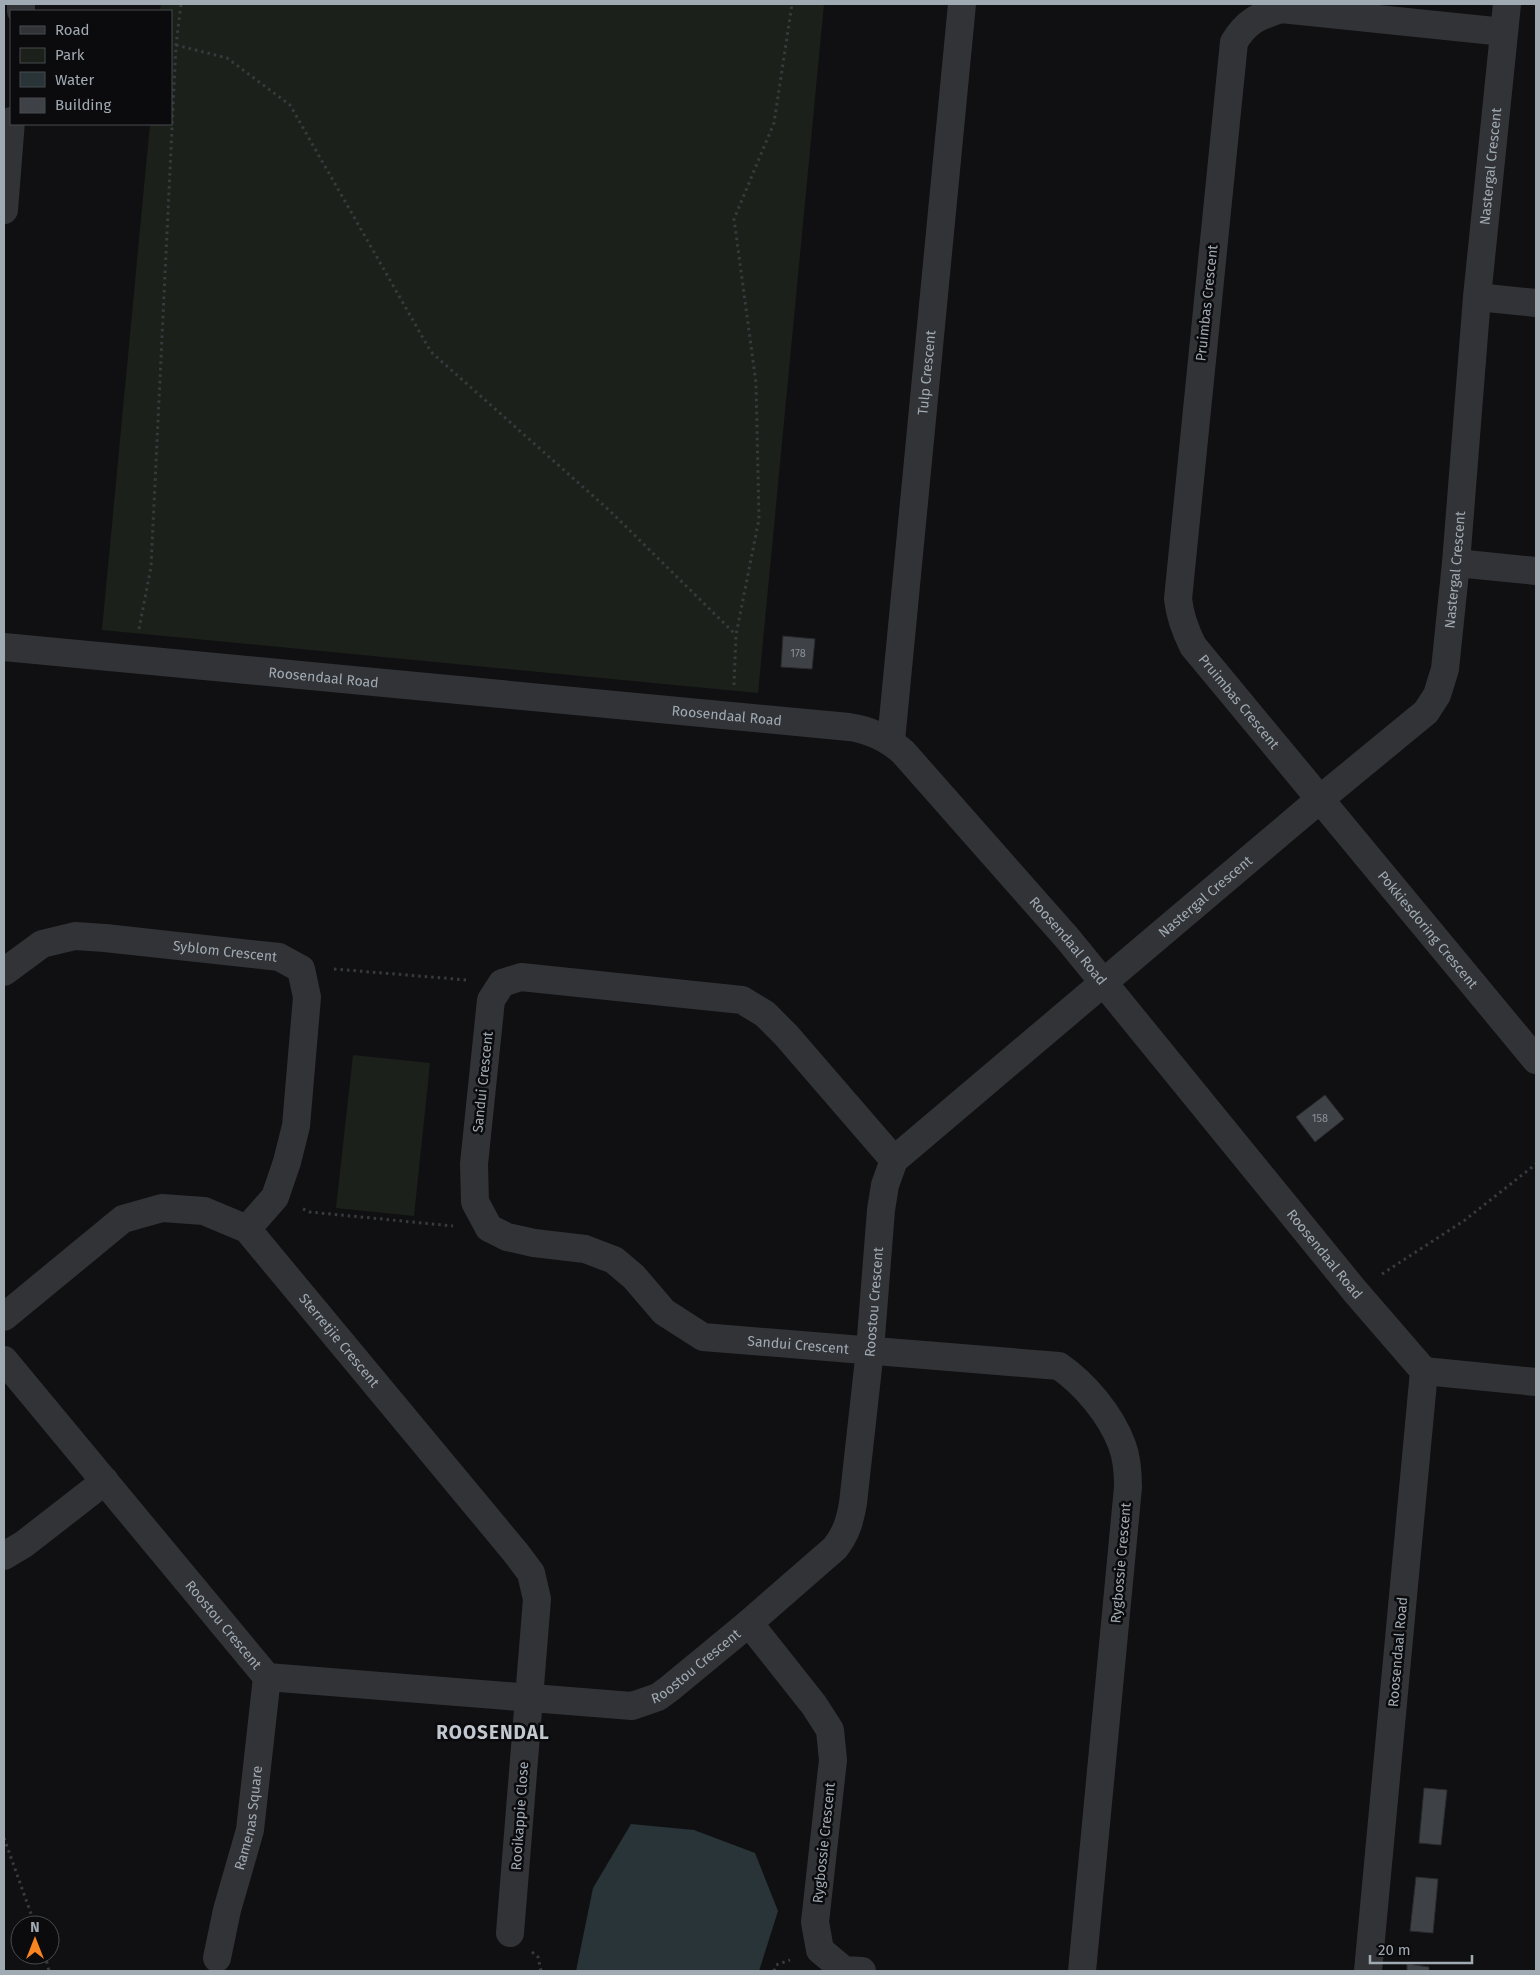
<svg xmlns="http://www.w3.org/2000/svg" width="1540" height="1975" font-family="'Fira Sans',sans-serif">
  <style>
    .green { fill: #1b211a }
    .water { fill: #283437 }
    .building { fill: #3e4145; stroke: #2a2b2e }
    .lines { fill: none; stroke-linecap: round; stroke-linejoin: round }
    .path { stroke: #373a3e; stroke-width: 3; stroke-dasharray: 2.5 4; stroke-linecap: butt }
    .minor { stroke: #313337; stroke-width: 28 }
    .labels { text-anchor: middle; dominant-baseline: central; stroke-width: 5; stroke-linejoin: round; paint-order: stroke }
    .number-label { font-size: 11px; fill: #889098 }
    .street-label { font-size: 14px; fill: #a0aab3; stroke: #0b0b0d }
    .district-label { font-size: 19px; font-weight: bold; letter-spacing: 1px; fill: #c2c8cf; stroke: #0b0b0d }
  </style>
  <rect width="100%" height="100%" fill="#101012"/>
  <path class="green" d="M161,4H824L758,693L102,630L150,124H171V11H160Z
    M353,1055L430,1063L414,1216L336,1208Z"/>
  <path class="water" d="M631,1824L694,1830L755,1853L778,1911L759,1971H576L593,1888Z"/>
  <path class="building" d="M783,636L815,639L812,669L781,667Z
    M1325,1095L1344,1119L1315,1142L1296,1117Z
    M1424,1788L1447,1790L1441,1845L1419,1843Z
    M1416,1877L1438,1879L1433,1933L1410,1931Z
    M1407,1964L1429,1967V1971H1407Z"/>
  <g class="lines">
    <path class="path" d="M176,45L227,58L290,105L431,352L610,511L736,635
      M139,629L151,567L176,45L181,4
      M734,685L736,635L759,519L756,383L734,219L774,123L792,4
      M334,969L467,980
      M303,1209L310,1212L453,1226
      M1382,1274L1465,1220L1536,1164
      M4,1838L35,1925
      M532,1952L538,1957L541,1971
      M45,1955L49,1971
      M774,1971L776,1965L790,1960"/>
    <g class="minor">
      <path d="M21,11V4"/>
      <path id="s1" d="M1504,32L1281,9C1257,17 1247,21 1234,42L1178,599C1180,617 1185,630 1193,646L1536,1060"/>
      <path d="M4,210L11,121"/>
      <path d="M1477,297L1536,303"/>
      <path d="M1456,563L1536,571"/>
      <path id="s2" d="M4,647L849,727C871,730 887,738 903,752L1068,939L1354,1290L1424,1371L1368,1971"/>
      <path id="s3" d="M891,741L962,4"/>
      <path id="s4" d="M4,972L42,944L75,936L105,938L279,957L301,969L307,997L296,1126L287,1162L275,1197L247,1229"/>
      <path id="s5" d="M894,1160L786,1035L765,1014L742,1000L521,977L502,983L491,1000L474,1164L475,1202L489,1228L507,1237L534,1243L585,1249L614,1260L634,1277L664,1312L703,1337L1059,1366C1085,1384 1111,1415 1122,1445C1127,1458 1128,1473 1128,1487L1082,1971"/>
      <path id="s6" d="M4,1317L123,1219L162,1208L204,1211L247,1229L516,1553L531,1573L537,1599L510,1933"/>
      <path id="s7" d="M4,1360L267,1677L632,1706L658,1697L669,1689L749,1623L835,1548C846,1534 850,1521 853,1503L870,1350L881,1210L885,1185L894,1160L1319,800L1426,712L1437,695L1445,669L1456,563L1477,297L1507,4"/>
      <path d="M1424,1371L1536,1382"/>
      <path d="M4,1556L24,1544L105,1481"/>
      <path d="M749,1623L814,1705L830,1730L833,1760L815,1922L820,1950L844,1970L862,1971"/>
      <path id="s8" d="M217,1958L227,1910L250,1830L267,1677"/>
    </g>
  </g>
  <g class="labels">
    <g class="number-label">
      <text x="798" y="653">178</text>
      <text x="1320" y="1118">158</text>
    </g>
    <g class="street-label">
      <text stroke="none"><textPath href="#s7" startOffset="2680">Nastergal Crescent</textPath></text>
      <text transform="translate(1207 303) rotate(-84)">Pruimbas Crescent</text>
      <text stroke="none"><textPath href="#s3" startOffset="370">Tulp Crescent</textPath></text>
      <text stroke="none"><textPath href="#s7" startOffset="2275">Nastergal Crescent</textPath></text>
      <text stroke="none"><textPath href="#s2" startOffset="321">Roosendaal Road</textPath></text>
      <text stroke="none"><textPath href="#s1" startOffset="965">Pruimbas Crescent</textPath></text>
      <text stroke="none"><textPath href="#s2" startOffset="726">Roosendaal Road</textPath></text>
      <text stroke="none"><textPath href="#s7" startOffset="1840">Nastergal Crescent</textPath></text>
      <text stroke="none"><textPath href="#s1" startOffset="1261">Pokkiesdoring Crescent</textPath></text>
      <text stroke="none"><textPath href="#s2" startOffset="1160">Roosendaal Road</textPath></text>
      <text stroke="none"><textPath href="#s4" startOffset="232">Syblom Crescent</textPath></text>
      <text transform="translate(483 1082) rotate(-84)">Sandui Crescent</text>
      <text stroke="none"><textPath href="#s2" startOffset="1565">Roosendaal Road</textPath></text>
      <text stroke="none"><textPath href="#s7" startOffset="1288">Roostou Crescent</textPath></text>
      <text stroke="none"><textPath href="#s6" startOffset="428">Sterretjie Crescent</textPath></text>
      <text stroke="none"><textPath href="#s5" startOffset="1061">Sandui Crescent</textPath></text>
      <text transform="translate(1121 1563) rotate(-85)">Rygbossie Crescent</text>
      <text stroke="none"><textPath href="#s7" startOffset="344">Roostou Crescent</textPath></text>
      <text transform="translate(1398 1652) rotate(-85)">Roosendaal Road</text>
      <text stroke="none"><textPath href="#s7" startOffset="854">Roostou Crescent</textPath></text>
      <text transform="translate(520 1816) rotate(-86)">Rooikappie Close</text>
      <text stroke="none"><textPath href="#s8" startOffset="144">Ramenas Square</textPath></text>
      <text transform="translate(824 1843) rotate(-84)">Rygbossie Crescent</text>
    </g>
    <g class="district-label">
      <text x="493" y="1732">ROOSENDAL</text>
    </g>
  </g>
  <rect width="1540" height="1975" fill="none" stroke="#a0aab3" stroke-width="10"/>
  <rect x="10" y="10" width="162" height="115" fill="#0b0b0d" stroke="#474b4f"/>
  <rect x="20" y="26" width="25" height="8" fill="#313337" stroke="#474b4f"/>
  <text x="55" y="35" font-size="15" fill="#a0aab3">Road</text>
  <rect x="20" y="48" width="25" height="15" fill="#1b211a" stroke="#474b4f"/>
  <text x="55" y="60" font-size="15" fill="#a0aab3">Park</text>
  <rect x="20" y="72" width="25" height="15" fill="#283437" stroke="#474b4f"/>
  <text x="55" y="85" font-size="15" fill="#a0aab3">Water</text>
  <rect x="20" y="98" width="25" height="15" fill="#3e4145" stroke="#474b4f"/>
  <text x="55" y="110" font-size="15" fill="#a0aab3">Building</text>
  <g transform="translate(35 1940)"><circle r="24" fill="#0b0b0d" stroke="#474b4f"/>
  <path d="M0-4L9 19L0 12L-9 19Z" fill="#f98520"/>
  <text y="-8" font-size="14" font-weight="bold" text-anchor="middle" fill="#a0aab3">N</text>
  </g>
  <path d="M1370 1955v8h102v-8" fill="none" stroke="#a0aab3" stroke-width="2.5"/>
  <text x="1378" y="1955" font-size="15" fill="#a0aab3" stroke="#0b0b0d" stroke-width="4" paint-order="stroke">20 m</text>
</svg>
